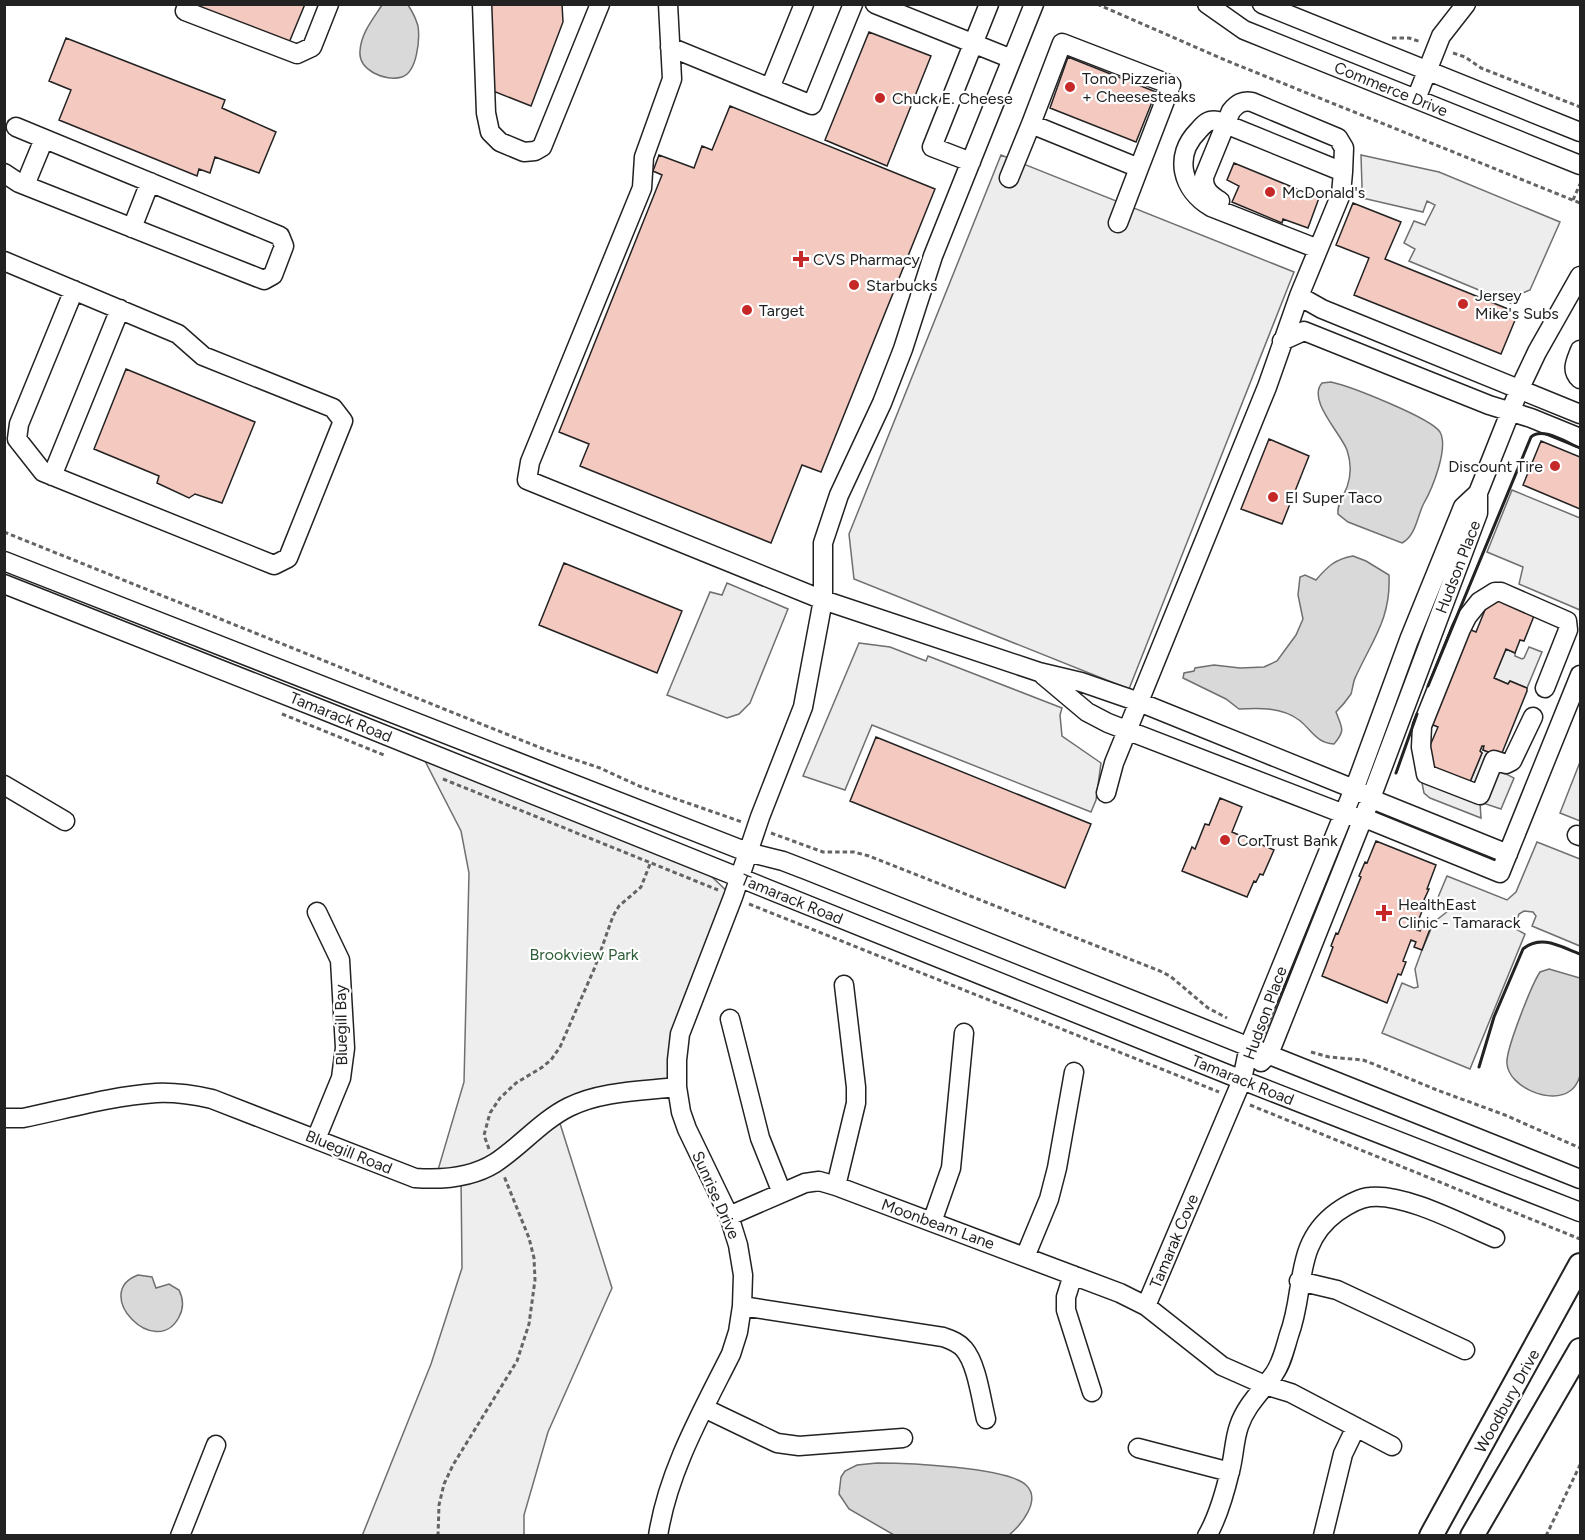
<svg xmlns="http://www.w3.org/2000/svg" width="1585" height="1540" font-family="Figtree,sans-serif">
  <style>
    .green { fill: #eee; stroke: #6f6f6f; stroke-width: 1.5 }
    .parking { fill: #ededed; stroke: #6f6f6f; stroke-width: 1.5 }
    .water { fill: #d9d9d9; stroke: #6f6f6f; stroke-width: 1.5 }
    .building { fill: #f3c9c0; stroke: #222; stroke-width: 1.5 }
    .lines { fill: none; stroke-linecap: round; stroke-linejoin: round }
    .minor-casing { stroke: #222; stroke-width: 21 }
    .major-casing { stroke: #222; stroke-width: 26 }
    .path { stroke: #646464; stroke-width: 3; stroke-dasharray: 4.5 3; stroke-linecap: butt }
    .minor { stroke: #fff; stroke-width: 18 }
    .major { stroke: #fff; stroke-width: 22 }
    .wall { stroke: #222; stroke-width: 3 }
    .poi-dot { fill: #c62828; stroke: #fff; stroke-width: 2 }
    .labels { text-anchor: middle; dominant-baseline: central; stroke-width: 4.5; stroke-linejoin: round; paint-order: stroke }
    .poi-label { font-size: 16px; fill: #222; stroke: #fff; text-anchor: start }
    .street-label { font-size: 16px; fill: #222; stroke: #fff }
    .park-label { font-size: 16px; fill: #2f5e38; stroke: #fff }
  </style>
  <rect width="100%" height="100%" fill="#fff"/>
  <path class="green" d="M425,761L711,876L733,897L688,1012L677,1087L557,1114L612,1288L548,1432L524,1515V1535L362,1536L431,1364L462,1268L461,1177L435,1180L464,1082L469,873L461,831Z"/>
  <path class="parking" d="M1001,155L1294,272L1129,689L854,579L849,534Z
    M1361,155L1439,172L1560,222L1530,290L1520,294L1515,305L1409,261L1415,249L1404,243L1414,221L1425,225L1435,205L1427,201L1423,212L1358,197L1362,187Z
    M1512,490L1580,518V610L1519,584L1523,567L1487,552Z
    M727,583L788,609L750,703L739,714L727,718L667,695L710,592L722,595Z
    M859,643L890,647L926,661L928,656L1062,708L1060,715L1062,736L1101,763L1096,800L1091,812L872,725L845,790L803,776Z
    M1529,647L1542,652L1527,688L1510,681L1508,684L1494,678L1506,649L1515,653V656L1522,659L1524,658Z
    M1482,746H1484L1483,750L1507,759L1502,772L1514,778L1501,809L1480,802L1481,818L1430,798L1424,793L1418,763L1470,782L1482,753L1480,751Z
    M1580,762V821L1560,813Z
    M1537,842L1580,859V946L1532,926L1536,916L1533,912L1524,911L1519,914L1514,928L1525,934L1470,1069L1382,1033L1402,983L1414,988L1418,987L1415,969L1422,950L1434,922L1448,911L1447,907L1436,902L1447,876L1507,900L1516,892Z"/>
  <path class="water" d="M382,5H408C412,11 416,19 418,26C420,40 417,72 402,77C385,82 358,70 360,51C361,33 373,19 382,5Z
    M1331,382C1350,386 1431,418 1440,432C1449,448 1432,489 1424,503C1417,516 1416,536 1402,543L1348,522L1338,514C1337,504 1343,497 1347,487C1351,476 1351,462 1347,450C1340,432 1307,400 1322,383Z
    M1353,556L1366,561L1389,575C1391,618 1373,639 1356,676C1353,681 1353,688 1351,694C1347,700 1341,707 1336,712C1342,728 1346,730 1334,744C1316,743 1312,730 1299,720C1282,707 1259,708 1239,709L1226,699L1183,678L1184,673L1194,671L1195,668L1214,665L1240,668L1264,667L1277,661L1296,635L1303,619L1298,595L1300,577L1305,575L1316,580C1327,567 1335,559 1353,556Z
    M1549,969L1580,978V1076C1578,1082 1576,1087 1570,1091C1551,1105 1509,1087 1507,1064C1505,1051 1532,984 1540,972Z
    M138,1275L152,1277L156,1288L169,1284L179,1290C184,1300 184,1308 179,1317C156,1361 90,1293 138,1275Z
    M877,1463C906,1463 1007,1467 1026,1485C1042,1500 1021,1525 1009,1535H894L849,1509L839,1494L841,1477L845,1471L857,1465Z"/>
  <path class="building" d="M188,4H305L286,50Z
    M490,4H562L563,22L531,106L493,91Z
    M869,32L931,56L887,166L825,140Z
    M66,38L225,100L222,108L276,132L259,173L215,157L210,173L199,169L197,176L59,120L71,90L49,81Z
    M1068,57L1156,92L1136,142L1050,108Z
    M730,106L935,189L821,472L802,465L771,543L580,466L589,444L559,432L662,175L653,171L659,155L694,168L702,146L712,150Z
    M1234,163L1319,198L1308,228L1283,219L1282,223L1232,202L1239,186L1227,180Z
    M1353,203L1401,222L1385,259L1518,313L1501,354L1354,295L1369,258L1336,245Z
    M126,369L255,422L222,503L195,494L189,498L157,483L159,476L94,449Z
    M1269,439L1309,456L1282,524L1241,509Z
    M1541,441L1580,457V509L1523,485Z
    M564,563L682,611L657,673L539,625Z
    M1499,595L1536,611L1524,641L1520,640L1515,653L1506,649L1494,678L1508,684L1510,681L1527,688V691L1502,753L1499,756L1483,750L1484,746H1482L1480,751L1482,753L1470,782L1429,768L1426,755L1438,727L1428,723L1466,628L1476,632L1489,600Z
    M876,737L1091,824L1065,888L850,801Z
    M1220,798L1242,807L1232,832L1274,850L1263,875L1260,874L1256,882L1254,881L1247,897L1182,871L1192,847L1195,849L1205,824L1209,825Z
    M1376,841L1436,865L1427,889H1429L1424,900L1426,901L1415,929L1420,931L1422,926L1430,929L1422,950L1414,947L1416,942L1411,940L1403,961L1406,962L1401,975L1398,974L1387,1003L1322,976L1333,947L1331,946L1336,933L1338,934L1361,877L1359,876L1365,862L1367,863Z"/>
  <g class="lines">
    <g class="minor-casing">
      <path id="minor" d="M188,4L185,11L297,54L312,47L329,4
        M482,4L486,113L490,132L500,142L524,152L535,151L542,147L600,4
        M668,4L672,79L644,157L642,188L530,462L527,480L823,600L1039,672L1081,682L1139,702L1354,789L1379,802L1508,854
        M804,4L770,88L812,105L853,4
        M875,4L1012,59
        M1207,4L1244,30L1580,165
        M1262,4L1580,132
        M670,47L770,88
        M1416,99L1441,36L1466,4
        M1031,124L1062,43L1171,85L1139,168
        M971,162L932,147L989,4
        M4,173L19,183L264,280L273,275L284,246L280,236L16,127
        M1009,178L1031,124L1139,168L1118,223
        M25,185L44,139
        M1220,201C1210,195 1203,189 1204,177L1231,111C1237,104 1242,100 1252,102L1338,138L1344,148L1343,172
        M132,228L150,182
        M4,261L178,334L203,356L333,408L343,421L288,558L274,565L43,472L17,439L19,424L74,290
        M1299,296L1322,309L1580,414
        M1282,341L1304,331L1489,405L1531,418L1580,438
        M1580,350C1576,361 1570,370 1580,379
        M52,476L120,309
        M4,561L747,852L783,861L809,871L1580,1179
        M4,584L328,712L1242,1080L1580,1212
        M1043,675L1087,712L1108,723L1344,814L1372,821L1500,873L1580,675
        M1533,717L1512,761L1506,764L1494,760L1480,795L1426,774L1421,747L1422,726L1461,629L1467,617L1479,602L1495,592H1501L1567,621L1568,630L1545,688
        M4,785L65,821
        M1106,793L1114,763L1267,387L1299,296L1341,194L1343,172L1218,121C1208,119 1204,124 1198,131C1173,156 1182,190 1211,207L1318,249
        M1577,835L1580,836
        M730,1019L760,1138L782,1193
        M1261,1062L1269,1054L1371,798L1478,513V493L1519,390L1537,352L1580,276
        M4,1118H23C67,1109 112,1096 156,1093C175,1092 194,1095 212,1099L415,1178C442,1180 471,1178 495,1163C521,1146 541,1121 569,1107C601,1091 642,1091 677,1087
        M316,1139L341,1078L345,1048L340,960L317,912
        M836,1186L856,1103V1087L844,985
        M729,1216L805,1183L819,1181L836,1186L1120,1293L1146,1306L1222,1366L1265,1385L1291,1393L1392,1446
        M932,1222L951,1168L964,1033
        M1025,1257L1049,1199L1057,1168L1074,1072
        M1073,1275L1066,1297V1310L1092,1392
        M1299,1281L1337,1290L1465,1350
        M742,1306L943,1337C951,1340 958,1342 964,1349C977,1364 981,1399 986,1419
        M1146,1306L1242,1080L1249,1046L1358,779L1409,640L1463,507L1478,493
        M704,1408L777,1443L799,1446L903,1438
        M1138,1448L1230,1472
        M180,1536L216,1445
        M658,1536C668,1471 702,1412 731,1354L738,1332L742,1306L743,1275L738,1245L729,1216L687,1129L681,1112L677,1087V1060L680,1034L733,897L760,817L803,707L823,600V543L839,495L882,403L903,349L933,256L1034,4
        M1207,1536C1218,1517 1225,1492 1230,1471C1234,1457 1234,1440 1239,1426C1246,1405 1262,1391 1274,1374C1282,1363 1285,1348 1289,1335C1306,1290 1293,1244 1337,1212C1347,1205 1359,1198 1370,1197C1404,1193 1462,1224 1495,1238
        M1323,1536L1343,1454L1356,1427"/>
    </g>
    <g class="major-casing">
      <path id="major" d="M1431,1536L1580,1265
        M1472,1536L1580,1350"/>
    </g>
    <path class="path" d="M1097,4L1225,60L1580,203
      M1392,38H1409L1421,42
      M1453,53L1465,57L1481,68L1580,107
      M1573,200L1580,184
      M4,532L546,750L600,768L639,786L742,822
      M282,714L384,755
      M443,779L718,890
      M771,833L823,852H854L869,856L1160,971L1170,976L1208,1008L1227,1018
      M749,904L1219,1092
      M1311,1052L1329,1057L1363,1060L1376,1065L1437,1090L1505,1115L1580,1148
      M1250,1105L1580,1239
      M489,1149L484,1135L490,1113L500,1098L516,1083L541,1068L551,1060L560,1047L595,967L613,916L619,906L641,887L650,864
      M438,1536L439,1505L444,1484L453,1465L517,1361L529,1324L535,1280L534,1258L529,1238L504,1176
      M1546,1536L1580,1465"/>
    <use href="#minor" class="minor"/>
    <use href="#major" class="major"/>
    <path class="wall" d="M1428,686L1531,437C1542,426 1567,443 1580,448
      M1396,773L1417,714
      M1479,1067L1494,1017L1523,949C1541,934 1561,947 1580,954"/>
  </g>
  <g class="poi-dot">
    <circle cx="1070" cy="87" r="6"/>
    <circle cx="880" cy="98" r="6"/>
    <circle cx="1270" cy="192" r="6"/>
    <path d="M798 250h6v6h6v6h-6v6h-6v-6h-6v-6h6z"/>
    <circle cx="854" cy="285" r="6"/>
    <circle cx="1463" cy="304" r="6"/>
    <circle cx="747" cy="310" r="6"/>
    <circle cx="1555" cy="466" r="6"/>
    <circle cx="1273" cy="497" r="6"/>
    <circle cx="1225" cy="840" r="6"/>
    <path d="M1381 904h6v6h6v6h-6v6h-6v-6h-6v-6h6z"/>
  </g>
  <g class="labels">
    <g class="poi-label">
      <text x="1082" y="78">Tono Pizzeria<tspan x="1082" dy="18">+ Cheesesteaks</tspan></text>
      <text x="892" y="98">Chuck E. Cheese</text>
      <text x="1282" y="192">McDonald's</text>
      <text x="813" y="259">CVS Pharmacy</text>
      <text x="866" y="285">Starbucks</text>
      <text x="1475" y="295">Jersey<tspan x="1475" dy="18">Mike's Subs</tspan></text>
      <text x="759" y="310">Target</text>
      <text x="1543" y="466" text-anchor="end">Discount Tire</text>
      <text x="1285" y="497">El Super Taco</text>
      <text x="1237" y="840">CorTrust Bank</text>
      <text x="1398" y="904">HealthEast<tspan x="1398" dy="18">Clinic - Tamarack</tspan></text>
    </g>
    <g class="street-label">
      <text transform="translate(1391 89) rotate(22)">Commerce Drive</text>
      <text transform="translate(1458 567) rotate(-69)">Hudson Place</text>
      <text transform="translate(341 717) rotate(22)">Tamarack Road</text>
      <text transform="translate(792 899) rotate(22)">Tamarack Road</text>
      <text transform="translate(1265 1013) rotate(-70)">Hudson Place</text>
      <text transform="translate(341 1025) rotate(-91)">Bluegill Bay</text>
      <text transform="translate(1243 1080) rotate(22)">Tamarack Road</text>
      <text transform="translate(349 1152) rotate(22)">Bluegill Road</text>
      <text transform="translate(716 1195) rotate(66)">Sunrise Drive</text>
      <text transform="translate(938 1224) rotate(20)">Moonbeam Lane</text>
      <text transform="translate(1174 1241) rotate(-67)">Tamarak Cove</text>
      <text transform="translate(1507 1401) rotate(-61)">Woodbury Drive</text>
    </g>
    <g class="park-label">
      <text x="584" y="954">Brookview Park</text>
    </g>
  </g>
  <rect width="1585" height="1540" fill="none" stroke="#222222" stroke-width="12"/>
</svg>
